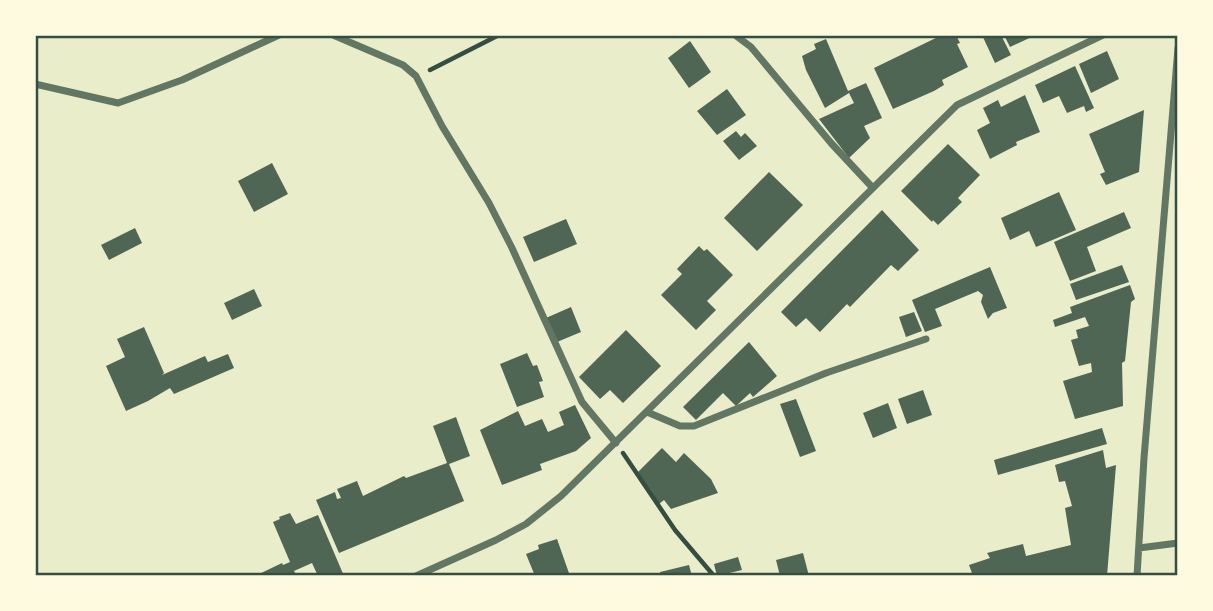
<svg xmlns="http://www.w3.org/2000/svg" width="1213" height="611" font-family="Raleway,sans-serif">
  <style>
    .building { fill: #4f6655 }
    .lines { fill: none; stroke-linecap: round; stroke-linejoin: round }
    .path { stroke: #344e41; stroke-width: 4.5 }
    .minor { stroke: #617663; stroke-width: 7 }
    .neatline { fill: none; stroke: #344e41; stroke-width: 2.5 }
  </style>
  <rect width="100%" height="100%" fill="#e9edc9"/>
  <path class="building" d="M942,35H956L960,43L957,44L968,67L942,80L944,85L934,91L893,109L874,68Z
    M982,35H1001L1011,55L995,63Z
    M1004,35H1036L1010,47Z
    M826,39L848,91L866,83L882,118L864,126L870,138L849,158L819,119L854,103L849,93L825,108L806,70L802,56L816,49L814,44Z
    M690,41L711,72L689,88L668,58Z
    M1107,51L1119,79L1091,93L1079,64Z
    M1075,66L1094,108L1086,112L1084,106L1067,113L1059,96L1043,103L1035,85Z
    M727,89L746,115L717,135L697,111Z
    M1025,95L1040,132L1016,142L1017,145L990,159L977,130L990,123L983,108L998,100L1001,107Z
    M1144,110L1139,172L1106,185L1100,174L1105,172L1089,134Z
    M736,131L741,137L745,133L757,146L739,160L723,141Z
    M948,144L980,175L958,198L962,202L938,225L933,220L932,222L901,191Z
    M272,163L288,194L254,212L238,181Z
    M769,172L803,205L757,251L724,218Z
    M1059,192L1076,230L1036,247L1029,231L1010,240L1001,218Z
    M882,210L919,250L898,271L891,265L850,307L847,304L820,332L806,318L796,327L781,312Z
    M1124,212L1131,228L1087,247L1096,271L1070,281L1054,242Z
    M566,219L577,244L534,262L523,237Z
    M135,228L142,243L109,260L101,245Z
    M699,246L704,251L707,249L733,275L707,301L716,310L696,330L661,295L682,274L677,269Z
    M1122,265L1129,282L1076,300L1070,284Z
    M990,267L1007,308L993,313L988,319L981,302L983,295L978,291L935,309L942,326L925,332L912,300Z
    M1130,285L1135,299L1131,302L1125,361L1122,363L1123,406L1075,419L1063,381L1092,372L1091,363L1079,366L1071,340L1078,338L1076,330L1089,326L1085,317L1055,327L1053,320L1072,313L1070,307Z
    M254,289L262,306L232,320L224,303Z
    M571,307L581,332L557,342L546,318Z
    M914,312L922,331L906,337L899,317Z
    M144,327L164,373L162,375L205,356L208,362L228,354L234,368L174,394L170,388L148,401L126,411L106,366L125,357L117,339Z
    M626,330L661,366L623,403L610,390L600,399L579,377Z
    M749,342L777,376L753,397L750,393L736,406L723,393L696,420L683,407Z
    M527,353L533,366L537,365L543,381L539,382L544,397L517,407L500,364Z
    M923,390L932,415L907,424L898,399Z
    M796,399L816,451L800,457L780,404Z
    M888,403L897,428L873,438L863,413Z
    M575,405L591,438L576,451L540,464L542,470L502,485L480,430L518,411L525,426L542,419L548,432L564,425L559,412Z
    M456,417L470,456L449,464L464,501L339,553L316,500L335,492L337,499L341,498L337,489L357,481L363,496L404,476L406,478L447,463L433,426Z
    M1102,428L1107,444L998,475L994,460Z
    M662,448L676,462L684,453L711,479L718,493L671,509L664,500L659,504L638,472Z
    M1103,450L1106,468L1116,465L1107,576H973L969,565L990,558L987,553L1023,544L1026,556L1071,545L1065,508L1072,506L1065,481L1059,482L1055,465Z
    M290,513L296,524L318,515L344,576H318L312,563L294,571L297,576H255L282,563L283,565L290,562L273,522L280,519L279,517Z
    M557,539L570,576H535L526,554L539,549L538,545Z
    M803,553L809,576H780L776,560Z
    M738,557L742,570L717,576L714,564Z
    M689,565L692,576H661L660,572Z"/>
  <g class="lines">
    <path class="path" d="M430,70L499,35
      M623,453L675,530L714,576"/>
    <path class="minor" d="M333,35L403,65L416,76L442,126L489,203L512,248L582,402L616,443
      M735,35L751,47L831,143L872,187
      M35,84L118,103L182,80L279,35
      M647,412L680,426H694L826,373L926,339
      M1139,548L1178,543
      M416,576L496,540L526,524L561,496L957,105L1103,35
      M1137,576L1144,458L1178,48"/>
  </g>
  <rect width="1213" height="611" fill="none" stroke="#fefae0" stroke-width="74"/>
  <rect x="37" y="37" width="1139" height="537" class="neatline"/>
</svg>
